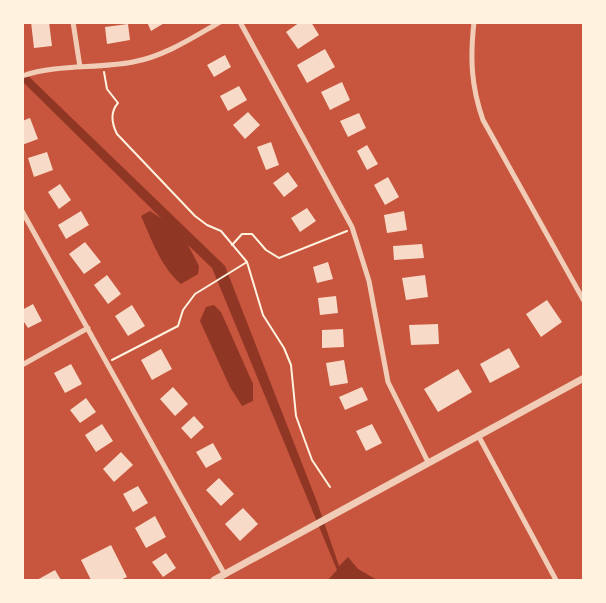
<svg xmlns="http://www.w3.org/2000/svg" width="606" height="603" font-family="'DejaVu Sans',sans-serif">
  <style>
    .water { fill: #8f3625 }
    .building { fill: #f7dbc8 }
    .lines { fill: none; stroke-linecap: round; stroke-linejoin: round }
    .path { stroke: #fff3e0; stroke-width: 2 }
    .minor { stroke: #f1ccb7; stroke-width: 5 }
    .tertiary { stroke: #f1ccb7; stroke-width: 7 }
  </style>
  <rect width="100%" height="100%" fill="#c8553d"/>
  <path class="water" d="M22,70L225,266L317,502L339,566L348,557L358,569L377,580H328L337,570L212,268L188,245L199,266L198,274L181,284C160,266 152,240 141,216L150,211L162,219L23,82Z
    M214,305L221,312L253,384V401L242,406L230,387L200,321L206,307Z"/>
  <path class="building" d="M31,22H49L52,46L34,48Z
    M147,22H166L151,31Z
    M300,22H311L319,35L298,49L286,32Z
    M128,24L130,40L107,44L105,27Z
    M325,49L335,67L307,83L297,65Z
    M225,55L231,67L214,77L207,65Z
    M342,82L350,100L330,110L321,92Z
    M239,86L247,100L228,111L220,96Z
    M248,112L260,125L245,139L233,125Z
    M359,113L366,128L348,137L340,121Z
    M30,118L38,139L22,145V121Z
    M271,142L279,165L266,170L257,147Z
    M367,145L378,164L367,170L357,151Z
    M47,152L53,170L34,177L28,158Z
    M288,172L298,186L284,197L273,183Z
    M388,177L399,197L385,205L374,185Z
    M60,184L71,200L59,209L48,192Z
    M307,208L316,221L300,232L291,218Z
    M81,211L89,225L66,239L58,225Z
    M404,211L407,230L387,233L384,215Z
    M85,242L101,262L84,274L69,254Z
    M422,244L424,258L394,260L393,246Z
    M328,262L333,279L317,283L313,267Z
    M107,275L121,294L108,304L94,285Z
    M425,275L428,297L406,300L402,278Z
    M336,296L338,313L320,315L318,298Z
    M547,300L562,322L541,337L526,314Z
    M33,304L42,321L28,328L22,319V310Z
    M132,305L145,326L128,336L115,316Z
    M438,324L439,344L411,345L409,325Z
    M343,329L344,347L322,348V330Z
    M509,348L520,367L490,383L480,364Z
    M161,349L172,369L152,380L141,360Z
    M344,360L348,383L330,386L326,363Z
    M71,364L82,384L65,393L54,373Z
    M458,369L472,392L438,412L424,389Z
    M173,387L188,404L175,416L160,399Z
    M362,387L368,400L345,410L339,397Z
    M86,398L96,412L80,423L70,410Z
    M194,416L204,427L191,439L181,428Z
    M102,424L113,441L96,452L85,435Z
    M372,424L382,443L366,451L356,431Z
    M213,443L222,459L206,468L196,452Z
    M121,452L133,465L114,482L103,469Z
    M219,478L234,494L221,506L206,490Z
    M138,486L148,503L133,512L123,494Z
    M243,508L258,524L240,541L225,524Z
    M155,516L166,537L146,548L135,528Z
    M111,545L127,577L120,580H91L81,560Z
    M166,553L176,568L163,577L152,562Z
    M55,570L61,580H37Z"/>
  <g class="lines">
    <path class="path" d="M104,72L107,89L118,103C110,112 112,124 117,134L195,216L207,225L221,231L247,262
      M232,245L242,234H252L266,250L279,258L347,231
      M112,360L178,326L183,310L195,294L247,262L263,315L284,348L291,365L296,416L305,441L312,460L330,487"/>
    <path class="minor" d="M73,22L80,67
      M240,22L352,227L369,281L388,382L428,462
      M474,22C470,58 471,86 483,120L584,301
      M22,76C58,64 96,69 133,62C165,56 192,38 220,22
      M22,211L225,575
      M22,365L88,328
      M478,435L556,580"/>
    <path class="tertiary" d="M214,580L584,378"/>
  </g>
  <rect width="606" height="603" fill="none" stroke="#fff3e0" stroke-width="48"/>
</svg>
